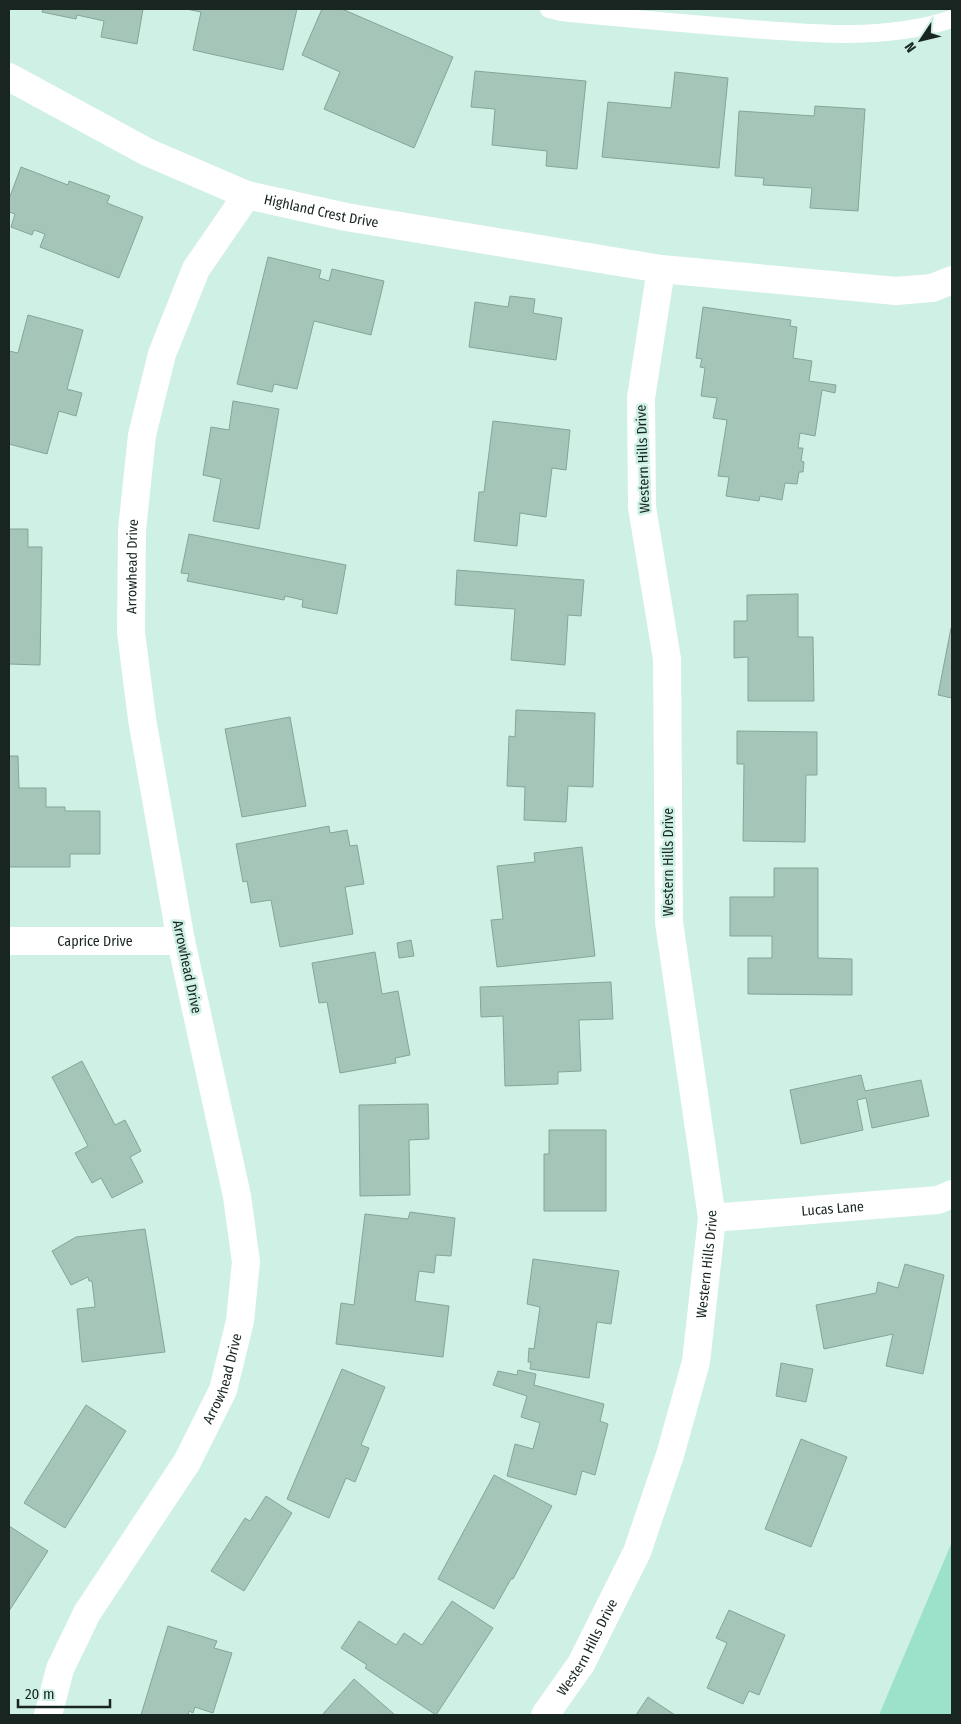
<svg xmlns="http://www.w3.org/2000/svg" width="961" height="1724" font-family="'Fira Sans Condensed',sans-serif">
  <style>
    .green { fill: #9ce1ca }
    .building { fill: #a5c5b9; stroke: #85a599 }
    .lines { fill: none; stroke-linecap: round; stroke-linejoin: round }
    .lane { stroke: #fff; stroke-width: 18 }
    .street { stroke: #fff; stroke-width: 28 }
    .labels { text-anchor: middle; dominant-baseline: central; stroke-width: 5; stroke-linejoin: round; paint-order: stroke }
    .street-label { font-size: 14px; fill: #182520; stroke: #cff0e4 }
  </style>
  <rect width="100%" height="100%" fill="#cff0e4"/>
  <path class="green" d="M952,1542V1715H879Z"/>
  <path class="building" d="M43,9H143L137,44L101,37L104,21L77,15L76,19L42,12Z
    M186,9H297L283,70L193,50L201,12Z
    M322,9H342L453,57L414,148L324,109L340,72L302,55Z
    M475,71L586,81L577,169L546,166L547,151L492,145L495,109L471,107Z
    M675,72L728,78L719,168L602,157L608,102L671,108Z
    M815,106L865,109L858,211L810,208L812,188L763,185L764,178L735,176L739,111L814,116Z
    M21,167L68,185L69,181L110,196L107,203L143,217L119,278L40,247L45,234L34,230L32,235L11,227L15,214L9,212V199Z
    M268,257L321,270L319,278L329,281L332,269L384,281L371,335L314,321L297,389L274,384L272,392L237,384Z
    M510,296L535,299L533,313L562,318L556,360L469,347L475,302L508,307Z
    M703,307L791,320L790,326L797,327L793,358L812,361L809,381L836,385L835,393L822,390L815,436L800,433L798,448H803L801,461L804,462L803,472H799L797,484L785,483L782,500L760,496L759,501L726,496L729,477L718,476L727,420L713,418L717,398L701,396L705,368L700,367L702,359L696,358Z
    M28,315L83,330L67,389L82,393L76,416L59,411L47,454L9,444V351L18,353Z
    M233,401L279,409L259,529L213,521L221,479L203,475L211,427L229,430Z
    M493,421L570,430L566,470L552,468L546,517L520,513L517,546L474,541L479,492H484Z
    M9,529H28V547H42L40,665L9,664Z
    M189,534L346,565L337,614L302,607L303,600L285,596L284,600L187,581L189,574L181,573Z
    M457,570L584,580L581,616L568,615L565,665L511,660L515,609L455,605Z
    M798,594V637H813L814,701H748V657L734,658V621H747V595Z
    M951,628H952V698L938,695Z
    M516,710L595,713L593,787L568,786L566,822L524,820L525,787L507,786L509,736L515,737Z
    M290,717L306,806L242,817L225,729Z
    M737,731L817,732V775H806L805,842L743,841L744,764H737Z
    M9,756H18L19,788H46V807H65V811H100V854H70V867H9Z
    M329,826L330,833L347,830L350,846L357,845L364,884L345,887L353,934L280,947L271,900L251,903L247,881L243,882L236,844Z
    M582,847L595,956L497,967L491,920L503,919L497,866L535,862L534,853Z
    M774,868H818V958L852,959V995L748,994V958H772V936H730V897H774Z
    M411,940L414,956L399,958L397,943Z
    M375,952L382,994L398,991L410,1055L395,1058L396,1063L340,1073L327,1002L319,1003L312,963Z
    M611,982L613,1019L579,1020L581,1071L558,1072V1084L505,1086L503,1016L481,1017L480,987Z
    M82,1061L115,1125L125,1120L141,1151L130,1157L143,1182L112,1198L101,1178L92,1183L75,1153L88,1146L52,1077Z
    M861,1075L865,1091L921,1080L929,1116L872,1128L866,1098L857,1100L863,1130L801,1144L790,1090Z
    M428,1104L429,1139L409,1140L410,1195L360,1196L359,1105Z
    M549,1130H606V1211H544V1154H549Z
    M410,1212L455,1218L451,1256L436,1255L434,1273L419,1271L415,1301L449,1306L443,1357L336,1344L341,1303L354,1305L365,1214L408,1219Z
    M145,1229L165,1352L82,1362L77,1309L95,1307L92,1281H89L88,1277L71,1285L52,1251L76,1237Z
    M533,1259L619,1271L611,1324L597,1322L589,1378L530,1369L531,1362H528L529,1348L534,1349L540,1307L527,1304Z
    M905,1264L944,1275L923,1374L886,1366L893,1334L824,1349L816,1305L876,1293L878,1282L898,1288Z
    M781,1363L813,1369L806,1402L776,1396Z
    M342,1369L385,1387L361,1445L369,1448L355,1482L346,1478L329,1518L287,1499Z
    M518,1370L536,1374L534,1385L604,1404L600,1421L608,1424L595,1475L582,1471L576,1495L507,1476L515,1444L533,1449L540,1423L521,1417L527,1396L493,1385L498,1371L517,1375Z
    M86,1405L126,1431L65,1528L24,1503Z
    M801,1439L847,1457L811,1547L765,1529Z
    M494,1475L552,1506L513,1579H511L494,1609L438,1579Z
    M266,1496L292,1513L244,1591L211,1571L245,1518L250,1521Z
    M9,1526L48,1551L9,1611Z
    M452,1601L493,1628L436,1715L365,1668L367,1665L341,1648L359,1621L396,1645L404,1633L422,1645Z
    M729,1610L785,1635L759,1695L749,1691L743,1704L707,1688L727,1643L716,1638Z
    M168,1626L217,1641L214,1648L232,1653L213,1713L195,1707L193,1713L189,1711L188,1715H141Z
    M354,1679L395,1715H322Z
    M648,1697L675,1715H636Z"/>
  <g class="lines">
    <path class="lane" d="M549,9L561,12C621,18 680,23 740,28C810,34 885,41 952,19"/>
    <g class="street">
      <path id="s1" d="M9,77L147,152L247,195L346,217L661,269L896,291L932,288L952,280"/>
      <path id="s2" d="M9,941H181"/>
      <path id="s3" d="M712,1218L938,1200L952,1194"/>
      <path id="s4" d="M48,1715L60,1669L87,1613L187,1462L223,1390L240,1321L246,1262L237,1196L181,941L142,719L131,632L132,530L142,435L162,354L196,269L247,195"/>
      <path id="s5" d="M545,1715L581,1664L637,1552L670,1455L696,1362L712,1218L669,922L667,659L642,507L641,398L661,269"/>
    </g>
  </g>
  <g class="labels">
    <g class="street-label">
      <text stroke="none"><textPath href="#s1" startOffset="342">Highland Crest Drive</textPath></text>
      <text transform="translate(643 459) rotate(-92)">Western Hills Drive</text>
      <text stroke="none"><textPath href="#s4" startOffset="1208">Arrowhead Drive</textPath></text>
      <text transform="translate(668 862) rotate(-90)">Western Hills Drive</text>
      <text stroke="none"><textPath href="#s2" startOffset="86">Caprice Drive</textPath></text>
      <text transform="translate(187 967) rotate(78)">Arrowhead Drive</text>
      <text stroke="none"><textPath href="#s3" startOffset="121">Lucas Lane</textPath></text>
      <text stroke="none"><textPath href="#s5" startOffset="485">Western Hills Drive</textPath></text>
      <text stroke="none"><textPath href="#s4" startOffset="382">Arrowhead Drive</textPath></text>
      <text stroke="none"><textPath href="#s5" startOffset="80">Western Hills Drive</textPath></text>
    </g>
  </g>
  <rect width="961" height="1724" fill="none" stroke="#182520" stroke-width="20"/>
  <g transform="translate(921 40) rotate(235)" stroke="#cff0e4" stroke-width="4" paint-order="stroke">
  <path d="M0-4L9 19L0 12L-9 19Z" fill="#182520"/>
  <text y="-8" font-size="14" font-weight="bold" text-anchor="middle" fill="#182520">N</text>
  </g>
  <path d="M18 1699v8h92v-8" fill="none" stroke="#182520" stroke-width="2.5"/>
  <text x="25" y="1699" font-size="15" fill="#182520" stroke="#cff0e4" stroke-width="4" paint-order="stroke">20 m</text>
</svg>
